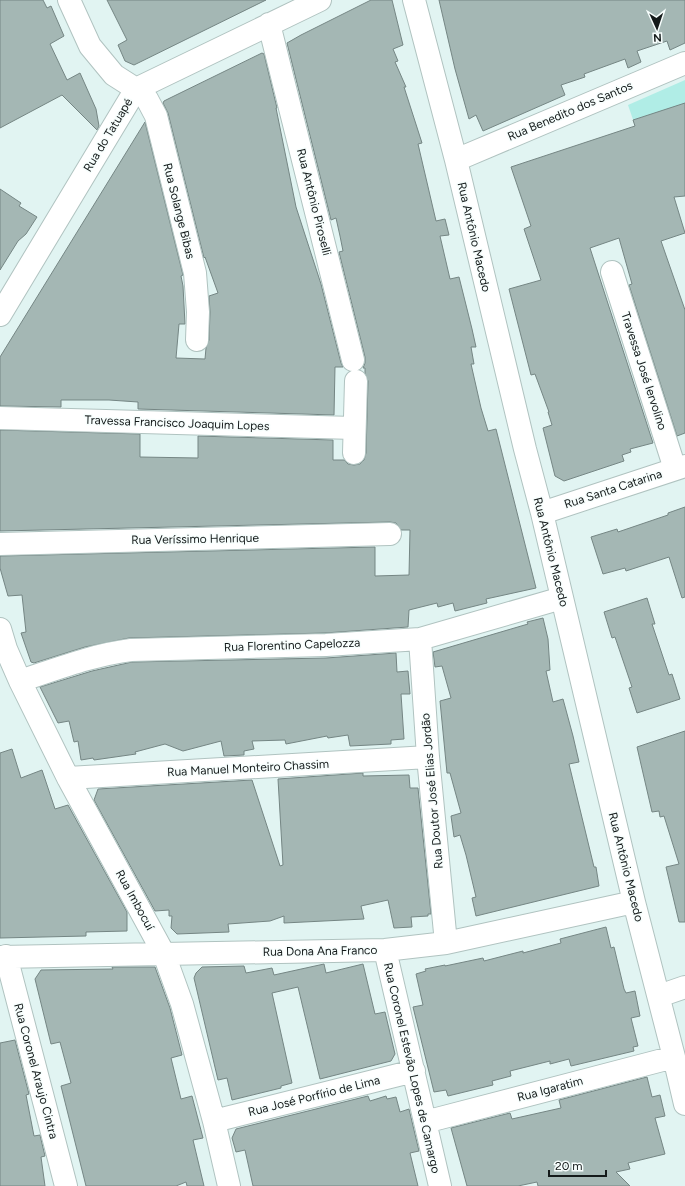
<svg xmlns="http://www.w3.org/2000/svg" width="685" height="1186" font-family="Figtree,sans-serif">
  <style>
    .green { fill: #b0ede6 }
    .building { fill: #a4b7b4; stroke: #758684 }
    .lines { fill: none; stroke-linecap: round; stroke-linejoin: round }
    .minor-casing { stroke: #b0c3c0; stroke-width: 24 }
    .minor { stroke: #fff; stroke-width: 22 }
    .labels { text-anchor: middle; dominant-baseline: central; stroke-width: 3; stroke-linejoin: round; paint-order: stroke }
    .street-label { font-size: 12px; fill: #141a1a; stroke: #f7fefd }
  </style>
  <rect width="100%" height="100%" fill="#e1f4f2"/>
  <path class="green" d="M685,80V103L653,178L628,105Z"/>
  <path class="building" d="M0,0H43L47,8L51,6L64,36L50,44L67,80L80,73L96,109L99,126L97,130L62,95L0,128Z
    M107,0H266L134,65L125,61L118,45L127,40Z
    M371,0H392L403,45L393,49L398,61L395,62L406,87H404L422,143L418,144L436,221L445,219L449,235L440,236L450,279L459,277L472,329L476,347H471L474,364H471L481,408L488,431L496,429L536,588L486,599L487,603L455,611L453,603L438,607L437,603L409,610L408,627L325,633L129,638L85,647L34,663L31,662L21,633L26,632L22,595L8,596L0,568V556L375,547V576L409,575L410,530H401L396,523L390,522L0,531V430L140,434V457L198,458V436L333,440V460H344L348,464L354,465L360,464L364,460L366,453L368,381L365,373V368H363L365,363V357L339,252L343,251L340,236L336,218L331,220L287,43L301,35Z
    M439,0H685V43L670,50L667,41L637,51L641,62L628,68L625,59L584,74L585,77L561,85L565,95L483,131L476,115L469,119L455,69Z
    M262,53L264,54L277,108H276L296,207L321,284L341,363L343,367H335L334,415L138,409V402L109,400H61V407L0,406V357L145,122L183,275L181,276L183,286L185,324H179L176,358L205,359L206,348L209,340L210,312L209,296L218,293L205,257L204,258L168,113L163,103L164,101L170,98Z
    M685,103V196L674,197L685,233L661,241L685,310V433L677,436L629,285L632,284L619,238L590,248L653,443L630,449L631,452L622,455L624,461L564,481L555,476L543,428L552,425L548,412H549L535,374L531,375L509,289L541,280L524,229L531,226L511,167L635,126L633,120Z
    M0,189L21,203L19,206L37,217L26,234L18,241L0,270Z
    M685,507V597L682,598L669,557L626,571L625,568L603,574L591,537L617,529L618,532L668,515V513Z
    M647,598L655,624H652L669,675L672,674L680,699L637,713L629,688L632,687L615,637L612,638L604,612Z
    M543,618L548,639L550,670L546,671L553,702L563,699L573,736L579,762L569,764L594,867H596L599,886L476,916L472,898L476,897L466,855L460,835L454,837L451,816L461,813L450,773H447L440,701L451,698L442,666L435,667L433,652L528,624L527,622Z
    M396,653L397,672L408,671L410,694H401L404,739L391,740V744L350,746L348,735L328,738L327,736L286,744L285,740L252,741L254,749L244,751V755L224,756L221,741L183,751L165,744L135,752L136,754L94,760L93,758L81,760L78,741L74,742L69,721L58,723L40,687L92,671L132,662L326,658Z
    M685,731V922H679L666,867L679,864L664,816L660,817L659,811L652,812L637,747Z
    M12,749L21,778L42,770L55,809L68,805L127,912V931L86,932V936L0,938V753Z
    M363,773V776L409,775L410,788H418L431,914H428V916L411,917L412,927L394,928L388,900L361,906L364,919L284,923V916L270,921L228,924L229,932L177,934L171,928L172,916H169V910L155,911L94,800L98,789L252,780L280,866L283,865L278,779Z
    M606,927L611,948L614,947L624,989L626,993L635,991L640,1016L631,1018L638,1046L633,1047L634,1051L571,1066L569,1059L550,1064V1061L510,1071L511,1076L492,1081L493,1085L448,1096L446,1090L434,1092L413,1007L423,1005L416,974L426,971L425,969L445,965V966L483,958L484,961L523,951V953L561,943L560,939Z
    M324,964L326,973L363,964L375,1014L385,1012L395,1054L391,1061L320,1079L298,987L272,993L292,1083L281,1086V1088L232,1100L227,1078L218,1080L194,978L196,973L202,967L244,966L246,973L272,968L274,975Z
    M112,967H155L170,1008L182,1055L171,1058L181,1099L192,1096L203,1138L193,1140L204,1186H187L186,1182L176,1186H86L61,1086L71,1083L60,1042L51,1044L35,979L41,970L113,969Z
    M15,1040L29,1094L26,1095L34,1136L40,1135L45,1156L41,1157L45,1186H0V1043Z
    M647,1077L652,1097L660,1095L665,1116L655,1118L665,1154L628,1163L630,1169L616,1172L630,1186H538L537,1182L518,1186H467L451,1128L510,1113L512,1119L561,1108L559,1100Z
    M368,1096L370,1101L386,1096L387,1099L396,1097L400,1112L409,1109L419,1151L410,1153L418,1186H253L245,1150L236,1152L232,1138L236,1129Z"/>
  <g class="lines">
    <g class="minor-casing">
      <path id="minor" d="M69,0L90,46L114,75L136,89L147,99L156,116L195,273L198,312L197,340
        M414,0L456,160L525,449L542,513L634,902L674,1057L685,1104
        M269,24L353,360
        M456,160L685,63
        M612,272L675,469
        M0,315L136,89L320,0
        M0,418L354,428
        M354,453L356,381
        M542,513L685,466
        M0,544L390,534
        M0,629L6,649L20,681L68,778L164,954L182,1004L214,1121L229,1186
        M420,639L428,757L446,943
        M20,681C57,669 92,655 131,650L326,645L420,639L562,598
        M68,778L428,757
        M385,950L440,1186
        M6,956L66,1186
        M0,957L385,950L446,943L634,902
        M659,996L685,987
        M214,1121L414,1071
        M425,1122L674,1057"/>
    </g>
    <use href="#minor" class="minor"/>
  </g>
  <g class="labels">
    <g class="street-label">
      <text transform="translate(570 111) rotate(-23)">Rua Benedito dos Santos</text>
      <text transform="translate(108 135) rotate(-59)">Rua do Tatuapé</text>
      <text transform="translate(314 202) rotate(76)">Rua Antônio Piroselli</text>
      <text transform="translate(179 211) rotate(76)">Rua Solange Bibas</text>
      <text transform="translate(474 237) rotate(77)">Rua Antônio Macedo</text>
      <text transform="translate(644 371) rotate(72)">Travessa José Iervolino</text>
      <text transform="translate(177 423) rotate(2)">Travessa Francisco Joaquim Lopes</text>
      <text transform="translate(613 489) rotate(-18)">Rua Santa Catarina</text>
      <text transform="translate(195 539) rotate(-1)">Rua Veríssimo Henrique</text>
      <text transform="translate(551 552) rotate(76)">Rua Antônio Macedo</text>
      <text transform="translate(292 645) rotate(-2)">Rua Florentino Capelozza</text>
      <text transform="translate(248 768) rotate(-3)">Rua Manuel Monteiro Chassim</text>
      <text transform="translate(432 791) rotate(-95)">Rua Doutor José Elias Jordão</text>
      <text transform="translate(626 867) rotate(76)">Rua Antônio Macedo</text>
      <text transform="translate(135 900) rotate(61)">Rua Imbocuí</text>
      <text transform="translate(320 951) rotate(-1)">Rua Dona Ana Franco</text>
      <text transform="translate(412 1068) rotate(77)">Rua Coronel Estevão Lopes de Camargo</text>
      <text transform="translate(36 1071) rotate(75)">Rua Coronel Araujo Cintra</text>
      <text transform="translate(550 1089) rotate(-15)">Rua Igaratim</text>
      <text transform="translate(314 1096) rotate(-14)">Rua José Porfírio de Lima</text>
    </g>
  </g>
  <g transform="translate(657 28) rotate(177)" stroke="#f7fefd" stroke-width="3" paint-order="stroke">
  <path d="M0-3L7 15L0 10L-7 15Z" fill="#141a1a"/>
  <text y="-6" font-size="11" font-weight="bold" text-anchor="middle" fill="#141a1a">N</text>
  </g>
  <path d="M549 1170v6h57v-6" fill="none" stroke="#141a1a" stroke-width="2"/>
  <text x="555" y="1170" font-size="12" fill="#141a1a" stroke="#f7fefd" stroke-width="3" paint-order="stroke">20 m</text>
</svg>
